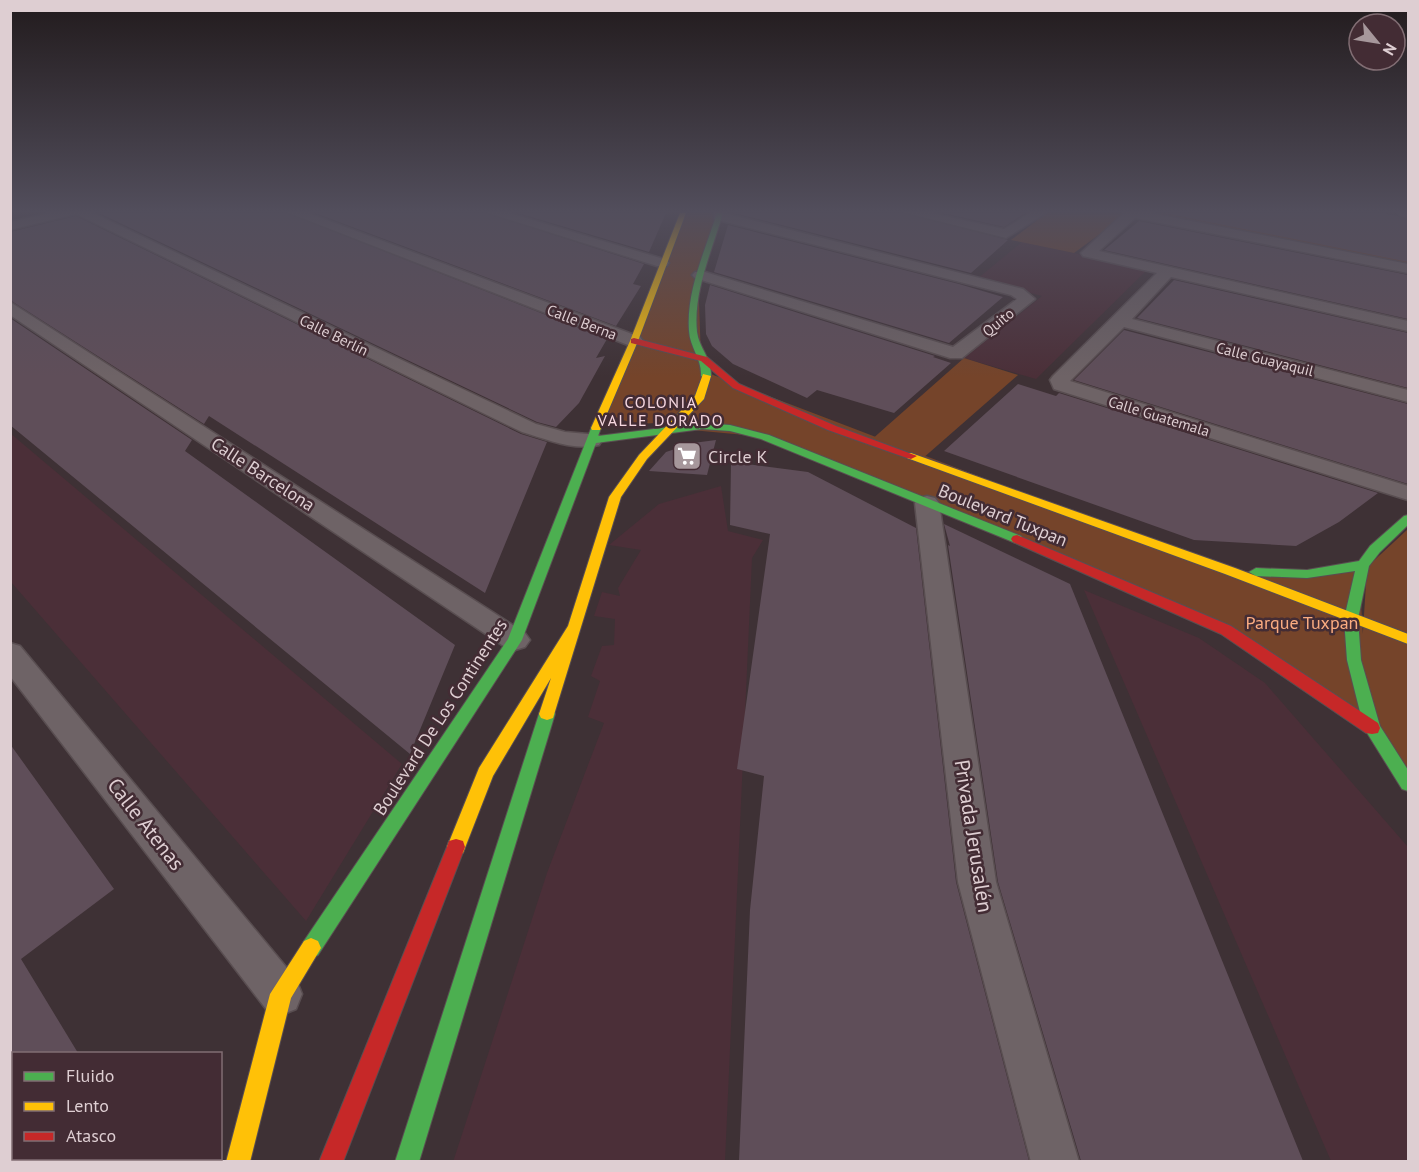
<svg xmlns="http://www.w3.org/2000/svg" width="1419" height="1172" font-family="'PT Sans',sans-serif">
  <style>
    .built { fill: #4b2f38 }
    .green { fill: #75442a }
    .building { fill: #5f4e59 }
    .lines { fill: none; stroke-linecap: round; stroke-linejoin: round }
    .street-casing { stroke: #594e51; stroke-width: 3 }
    .fast-casing { stroke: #594e51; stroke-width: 2 }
    .slow-casing { stroke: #594e51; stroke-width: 2 }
    .jam-casing { stroke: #594e51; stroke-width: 2 }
    .street { fill: #6e6366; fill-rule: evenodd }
    .fast { fill: #4caf50; fill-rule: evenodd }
    .slow { fill: #ffc107; fill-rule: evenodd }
    .jam { fill: #c62828; fill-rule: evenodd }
    .labels { text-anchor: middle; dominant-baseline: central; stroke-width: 5; stroke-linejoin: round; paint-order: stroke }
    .far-street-label { font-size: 15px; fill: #deced2; stroke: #432c34 }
    .far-neighbourhood-label { font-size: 16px; letter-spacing: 1.5px; fill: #f7d8e1; stroke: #432c34 }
    .poi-label { font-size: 18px; fill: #deced2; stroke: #432c34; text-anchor: start }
    .street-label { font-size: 18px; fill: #deced2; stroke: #432c34 }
    .park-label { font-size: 18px; fill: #fbac81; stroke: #432c34 }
    .near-street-label { font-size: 21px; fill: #deced2; stroke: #432c34 }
  </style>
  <rect width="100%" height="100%" fill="#3e3135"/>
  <path class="built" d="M1022,242L1148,269L1036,379L964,358L1042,296L977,279Z
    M10,433L402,764L306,921L11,582Z
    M721,486L728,531L763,540L752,558L725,1161L453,1162L547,873L604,723L588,717L600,681L591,676L602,646L614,645L615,619L594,616L602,592L620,596L618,588L641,550L609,545L659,504Z
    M1084,590L1199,638L1265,683L1408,847V1161H1331Z"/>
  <path class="green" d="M685,213H718L698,275L702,386L669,422C647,424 626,426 607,412Z
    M1047,213L1127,214L1074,253L1011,240Z
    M1131,213H1182L1408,257V268Z
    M964,358L1018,375L922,459L870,441Z
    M708,373L1230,572L1359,568L1368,723L1261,649L766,437L670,428Z
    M1408,529V776L1379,731L1361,663L1367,567Z"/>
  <path class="building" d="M99,213H287L607,339L596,358L605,356L579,403L556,427L537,422Z
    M315,213H486L644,264L633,284L641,286L616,326Z
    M518,213H666L649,252Z
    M734,213H904L1008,240L971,273Z
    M943,213H1025L1004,227Z
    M1164,213H1381L1398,216L1408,220V262Z
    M76,216L521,434L547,442L485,593L209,416L204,424L10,300V232Z
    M1139,221L1408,275V319L1104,250Z
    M728,225L959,284L1003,297L949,343L714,272Z
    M1174,280L1408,333V388L1137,318Z
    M710,285L935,356L933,357L951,363L894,413L817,390L807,398L733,364L712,346L706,334L705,305Z
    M10,318L192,440L185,451L455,645L410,754L10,425Z
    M1124,330L1408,404V484L1074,380Z
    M1018,384L1056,396L1059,393L1378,493L1339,522L1296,546L1194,540L944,451Z
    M716,440L707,475L649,471L666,452L693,443Z
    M731,462L808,472L916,528L956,882L1029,1161H739L750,910L764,776L737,769L770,534L730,525Z
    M944,524L1070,584L1303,1161H1081L998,882L948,545L950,546Z
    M10,744L114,889L21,959L78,1053H10Z"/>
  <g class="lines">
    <g class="street-casing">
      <path id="street" d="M50,213H93L536,424L565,432L599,435L602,440L599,445C573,451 546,439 522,432L76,214L10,230V222Z
        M289,213H308L640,337L643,341L634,346L628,345Z
        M488,213H509L667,260L669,263L667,266H657Z
        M714,213H724L1023,289L1035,299L962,358H950L695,278L692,275L695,272H705L953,347L1017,299L1011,295L714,219Z
        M906,213H931L1004,229L1030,213H1046L1006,238Z
        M1124,213H1151L1408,264V273L1135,218L1099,251L1408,321V331L1171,277L1132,319L1408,390V402L1124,327L1070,381L1408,486V500L1054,389L1050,380L1053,376L1157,273L1083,256L1081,253Z
        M1399,213H1408V218L1400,216Z
        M10,302L525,633L530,640L525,647L515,650L505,647L10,315Z
        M927,496L935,498L939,503L996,882L1079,1162H1031L958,882L915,503L919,498Z
        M10,643L20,646L296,979L302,994L296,1009L281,1015L266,1009L10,676Z"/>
    </g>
    <g class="fast-casing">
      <path id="fast" d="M717,213H723C712,251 693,291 697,332C699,348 712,359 711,376L706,379L701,376C702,359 690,348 689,331C686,291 705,251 717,213Z
        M702,423L730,425L769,435L1021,536L1023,539L1017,543L1013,542L761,439L730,431L702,429L596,443L522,640L318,955L311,958L304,955L301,948L304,941L508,639L592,426H600L601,428L598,436Z
        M1408,515V525L1380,552L1369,566L1358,619L1361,660L1380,726L1408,770V791L1402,789L1364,728L1347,660L1344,619L1355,571L1307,578L1256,576L1249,572L1256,568L1307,570L1359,561L1370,546L1404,516Z
        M547,708L553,710L555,714L419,1162H395L539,714L541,710Z"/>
    </g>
    <g class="slow-casing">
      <path id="slow" d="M680,213H686L638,341L601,428L600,430H592L591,428L630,341Z
        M703,374L711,376L704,399L647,459L621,497L553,718L547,720L541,718L539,714L551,678L493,776L463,853L456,855L449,853L447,847L479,768L568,626L609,497L639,455L695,396Z
        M911,453L1235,568L1408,634V644L1225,574L907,458V454Z
        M311,938L318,941L321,948L291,998L250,1162H226L270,994L304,941Z"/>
    </g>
    <g class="jam-casing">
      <path id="jam" d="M634,338L707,357L739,384L836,426L917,456L911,459L907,458L828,430L733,388L701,361L631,343V339Z
        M1017,535L1231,626L1378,723L1380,728L1378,733L1372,734L1366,733L1221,634L1013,542L1011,539L1013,536Z
        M456,839L463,841L465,847L343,1162H319L447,847L449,841Z"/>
    </g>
    <use href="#street" class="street"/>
    <use href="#fast" class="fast"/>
    <use href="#slow" class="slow"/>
    <use href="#jam" class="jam"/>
  </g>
  <linearGradient id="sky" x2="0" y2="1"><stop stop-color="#221b1d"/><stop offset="0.56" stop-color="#524e5c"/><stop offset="1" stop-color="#524e5c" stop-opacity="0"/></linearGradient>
  <rect width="1419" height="377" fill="url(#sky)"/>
  <defs>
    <g id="supermarket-square" transform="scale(1.5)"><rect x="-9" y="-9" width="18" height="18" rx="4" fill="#a6979b" stroke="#432c34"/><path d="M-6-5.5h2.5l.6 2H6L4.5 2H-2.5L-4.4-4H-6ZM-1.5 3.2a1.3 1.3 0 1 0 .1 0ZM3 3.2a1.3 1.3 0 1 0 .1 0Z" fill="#fff"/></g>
  </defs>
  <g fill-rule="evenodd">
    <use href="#supermarket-square" x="687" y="456"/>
  </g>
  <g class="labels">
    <g class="far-street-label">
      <text transform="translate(582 322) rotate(21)">Calle Berna</text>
      <text transform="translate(998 322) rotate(-39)">Quito</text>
      <text transform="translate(334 335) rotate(26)">Calle Berlín</text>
      <text transform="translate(1265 359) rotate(14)">Calle Guayaquil</text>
      <text transform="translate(1159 416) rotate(17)">Calle Guatemala</text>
    </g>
    <g class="far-neighbourhood-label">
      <text x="661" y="402">COLONIA<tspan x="661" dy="18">VALLE DORADO</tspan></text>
    </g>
    <g class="poi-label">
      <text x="708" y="456">Circle K</text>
    </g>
    <g class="street-label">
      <text transform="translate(263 474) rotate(33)">Calle Barcelona</text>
      <text transform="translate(1003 515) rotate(22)">Boulevard Tuxpan</text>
      <text transform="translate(440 717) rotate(-57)">Boulevard De Los Continentes</text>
    </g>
    <g class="park-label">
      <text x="1302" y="622">Parque Tuxpan</text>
    </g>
    <g class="near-street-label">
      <text transform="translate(146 824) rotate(52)">Calle Atenas</text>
      <text transform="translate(974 836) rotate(81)">Privada Jerusalén</text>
    </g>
  </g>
  <rect width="1419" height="1172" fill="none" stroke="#deced2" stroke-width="24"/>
  <rect x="12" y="1052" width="210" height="108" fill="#432c34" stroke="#816d73" stroke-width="1.5"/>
  <rect x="24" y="1072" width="30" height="9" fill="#4caf50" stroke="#816d73" stroke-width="1.5"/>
  <text x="66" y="1082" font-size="18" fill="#deced2">Fluido</text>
  <rect x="24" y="1102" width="30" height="9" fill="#ffc107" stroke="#816d73" stroke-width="1.5"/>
  <text x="66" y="1112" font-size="18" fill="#deced2">Lento</text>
  <rect x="24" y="1132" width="30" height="9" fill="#c62828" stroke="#816d73" stroke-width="1.5"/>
  <text x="66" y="1142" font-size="18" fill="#deced2">Atasco</text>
  <g transform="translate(1377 42) rotate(120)"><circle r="28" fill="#432c34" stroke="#816d73" stroke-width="1.5"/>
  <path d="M0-4.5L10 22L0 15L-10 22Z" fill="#a6979b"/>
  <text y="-9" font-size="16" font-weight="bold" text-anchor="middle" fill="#deced2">N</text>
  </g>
</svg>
